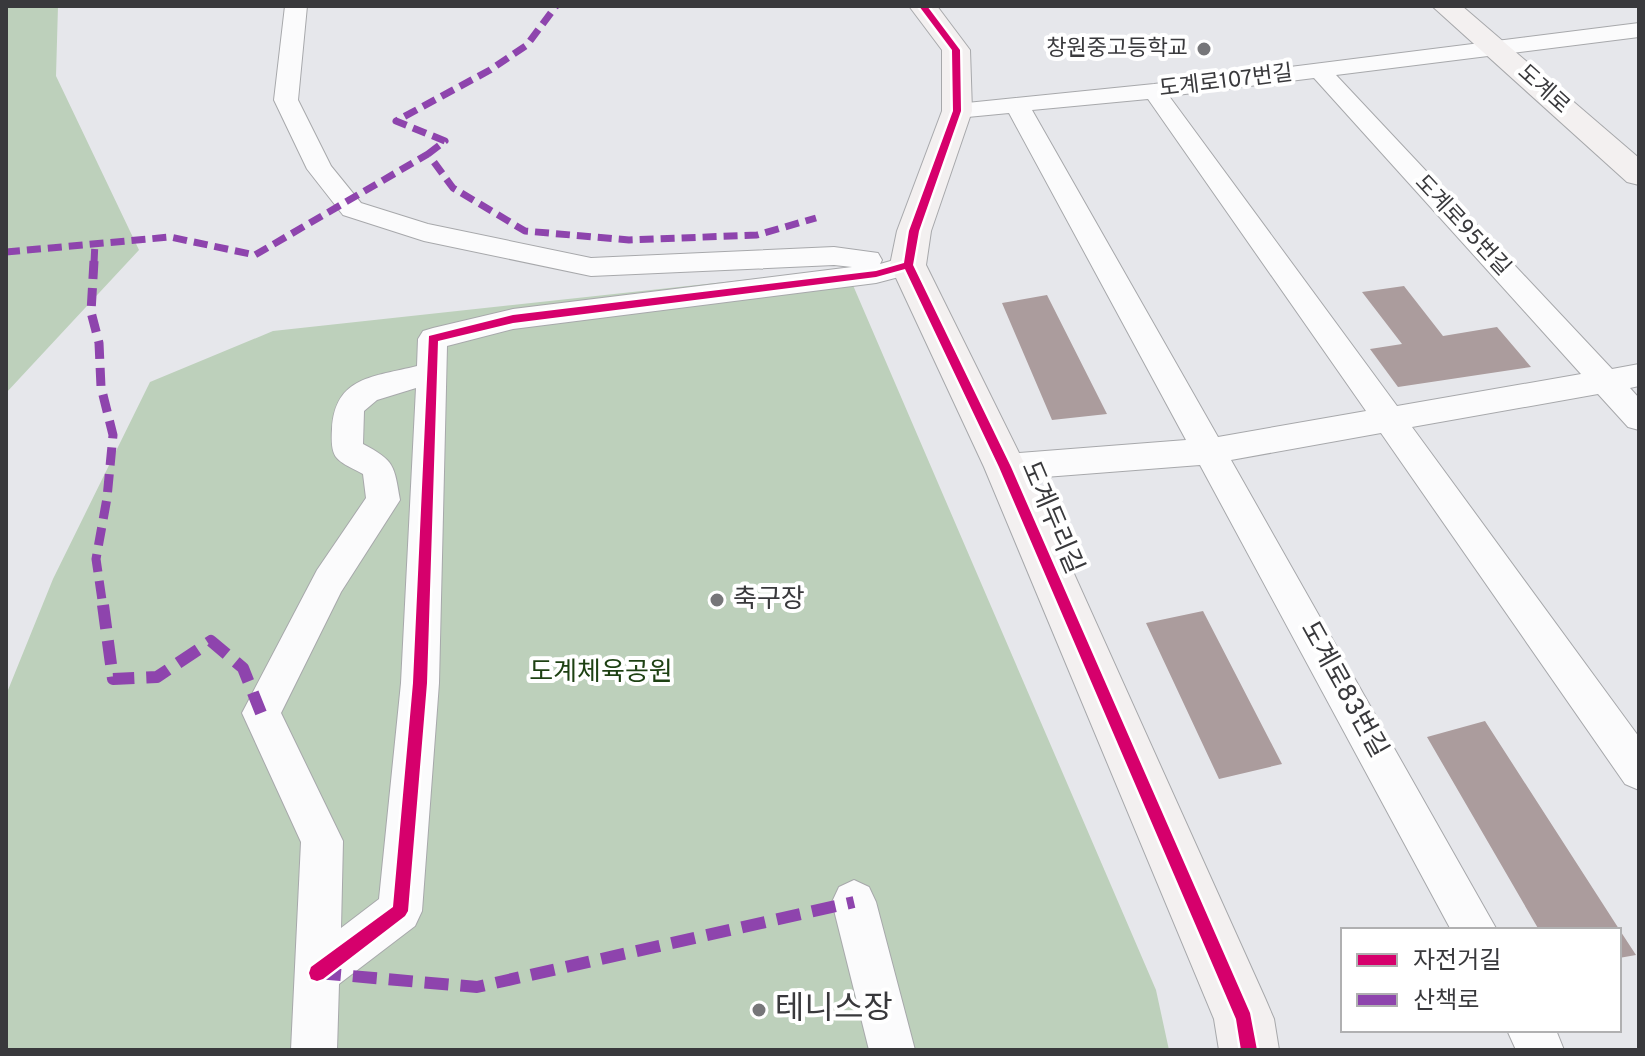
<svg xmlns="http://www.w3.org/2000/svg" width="1645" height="1056" font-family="Overpass,'Noto Sans KR',sans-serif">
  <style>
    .green { fill: #bdd0bb }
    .building { fill: #ab9c9d }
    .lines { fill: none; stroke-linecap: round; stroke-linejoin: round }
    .street-casing { stroke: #a7a8ab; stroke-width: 2 }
    .secondary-casing { stroke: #a7a8ab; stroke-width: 2 }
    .street { fill: #fbfbfc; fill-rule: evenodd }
    .secondary { fill: #f3f0f0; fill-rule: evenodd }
    .quiet-far2 { stroke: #8e44ad; stroke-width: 7; stroke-dasharray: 14 7; stroke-linecap: butt }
    .quiet-far1 { stroke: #8e44ad; stroke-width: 9; stroke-dasharray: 18 9; stroke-linecap: butt }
    .quiet { stroke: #8e44ad; stroke-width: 12; stroke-dasharray: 24 12; stroke-linecap: butt }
    .cycleway-casing { stroke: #fff; stroke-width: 5 }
    .cycleway { fill: #d6006c; fill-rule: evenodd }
    .poi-dot { fill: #767679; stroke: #fff; stroke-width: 3 }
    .labels { text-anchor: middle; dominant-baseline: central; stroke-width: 8; stroke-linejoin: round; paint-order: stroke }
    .far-poi-label { font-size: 22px; fill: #39393c; stroke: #fff; text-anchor: end }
    .far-street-label { font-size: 22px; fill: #39393c; stroke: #fff }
    .street-label { font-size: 26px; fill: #39393c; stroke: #fff }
    .poi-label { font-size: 26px; fill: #39393c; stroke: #fff; text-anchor: start }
    .park-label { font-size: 26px; fill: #1e4113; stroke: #fff }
    .near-poi-label { font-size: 32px; fill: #39393c; stroke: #fff; text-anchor: start }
  </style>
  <rect width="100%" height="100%" fill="#e6e7eb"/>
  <path class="green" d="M6,6H58L56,76L139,250L6,393Z
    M846,269L1156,990L1169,1050H6V695L53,579L150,382L273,331Z"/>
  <path class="building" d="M1404,286L1443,336L1497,327L1531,367L1398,387L1370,349L1402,344L1362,292Z
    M1047,295L1107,414L1052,420L1002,303Z
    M1203,611L1282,764L1219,779L1146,623Z
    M1485,721L1619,929L1636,955L1619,958V930H1539L1427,737Z"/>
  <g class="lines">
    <g class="street-casing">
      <path id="street" d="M285,6H307L298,100L331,166L361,203L428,224L591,258L834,247L878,253L882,260L880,264L908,256L918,258L922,265L918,272L876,283L513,329L447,346L439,683L422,911L415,926L339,984L337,1050H291L301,842L242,713L317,570L366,498L363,474C337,460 330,461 332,429C335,376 374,377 417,366L418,339L423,331L433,328L513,309L852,267L834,265L591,276L424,241L343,215L307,169L274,100ZM416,388L401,683L379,899L341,928L343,841L281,713L341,592L400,500C394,465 395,461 363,444L364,411L377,400Z
        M1639,23V37L1336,75L1612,369L1639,364V386L1630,388L1639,398V430L1628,427L1598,394L1412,427L1639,737V790L1625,784L1381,433L1231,460L1497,930H1451L1200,465L1005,480L994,476L989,467L994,458L1005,454L1186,440L1009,113L957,118L949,116L945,111L949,106L957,104L1154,84ZM1314,78L1581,374L1397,406L1169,96ZM1148,99L1366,411L1218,437L1032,110Z
        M854,880L869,887L876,902L915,1050H869L832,902L839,887Z
        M1507,1030H1556L1564,1050H1516Z"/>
    </g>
    <g class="secondary-casing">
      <path id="secondary" d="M909,6H937L970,50L972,111L931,231L926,265L1026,467L1265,998L1274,1019L1279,1050H1219L1214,1019L984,467L890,265L897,231L942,111V50Z
        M1432,6H1462L1639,158V185L1627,182Z"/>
    </g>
    <use href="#street" class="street"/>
    <use href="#secondary" class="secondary"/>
    <path class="quiet-far2" d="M428,154L445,141L396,121L490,70L527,45L556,6
      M6,252L170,237L255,255L428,154L453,188L525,231L629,240L757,235L816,218
      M94,263L95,242"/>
    <path class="quiet-far1" d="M94,261L91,312L99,343L101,387L113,435L107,498L96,559L103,607"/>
    <path class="quiet" d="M103,605L113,679L157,677L211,641L243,668L261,713
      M317,973L477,987L854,902"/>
    <g class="cycleway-casing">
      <path id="cycleway" d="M919,6H927L960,50L961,111L919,231L913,265L1011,467L1250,1013L1257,1050H1241L1236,1019L999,467L905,269L876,277L513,323L438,341L427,683L408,911L405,916L323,979L317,981L311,979L309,973L311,967L393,907L413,683L429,336L513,315L876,271L904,263L909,231L953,111L952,50Z"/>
    </g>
    <use href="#cycleway" class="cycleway"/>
  </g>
  <g class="poi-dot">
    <circle cx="1204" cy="49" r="8"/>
    <circle cx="717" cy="600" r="8"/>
    <circle cx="759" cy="1010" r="8"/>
  </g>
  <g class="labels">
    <g class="far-poi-label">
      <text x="1188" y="49">창원중고등학교</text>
    </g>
    <g class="far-street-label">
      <text transform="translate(1226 82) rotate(-7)">도계로107번길</text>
      <text transform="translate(1543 90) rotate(42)">도계로</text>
      <text transform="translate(1462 226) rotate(47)">도계로95번길</text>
    </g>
    <g class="street-label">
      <text transform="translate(1051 518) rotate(67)">도계두리길</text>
      <text transform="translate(1343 690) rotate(61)">도계로83번길</text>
    </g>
    <g class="poi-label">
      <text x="733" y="600">축구장</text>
    </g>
    <g class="park-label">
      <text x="601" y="673">도계체육공원</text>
    </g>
    <g class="near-poi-label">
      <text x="775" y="1010">테니스장</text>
    </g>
  </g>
  <rect width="1645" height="1056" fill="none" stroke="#39393c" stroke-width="16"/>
  <rect x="1341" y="928" width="280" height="104" fill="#ffffff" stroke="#b0b0b1" stroke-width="2"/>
  <rect x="1357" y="954" width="40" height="12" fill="#d6006c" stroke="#b0b0b1" stroke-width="2"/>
  <text x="1413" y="968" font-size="24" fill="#39393c">자전거길</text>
  <rect x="1357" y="994" width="40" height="12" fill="#8e44ad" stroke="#b0b0b1" stroke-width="2"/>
  <text x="1413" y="1008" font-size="24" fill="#39393c">산책로</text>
</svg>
